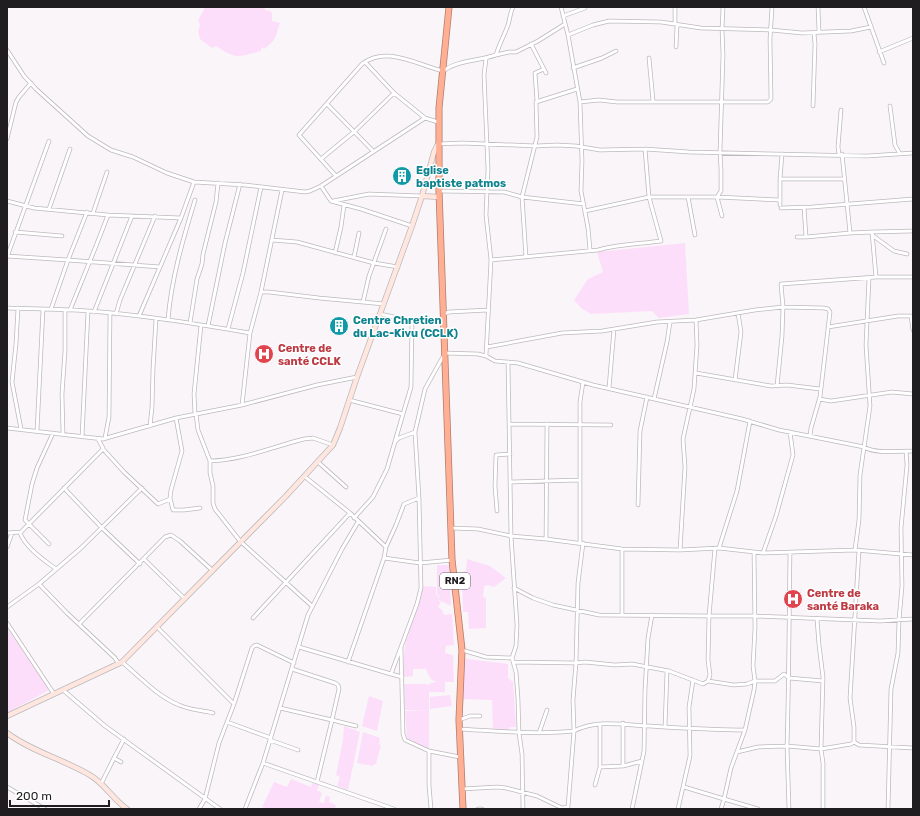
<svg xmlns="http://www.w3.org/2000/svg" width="920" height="816" font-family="Rubik,sans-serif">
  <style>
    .green { fill: #fddefa }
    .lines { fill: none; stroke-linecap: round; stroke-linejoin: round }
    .street-casing { stroke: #bdb9bc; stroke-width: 4.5 }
    .secondary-casing { stroke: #bdb9bc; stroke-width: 6 }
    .highway-casing { stroke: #b07c6b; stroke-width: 7 }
    .street { stroke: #fff; stroke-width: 3 }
    .secondary { stroke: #ffe7df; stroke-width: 4.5 }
    .highway { stroke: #feaf94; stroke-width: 5.5 }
    .labels { text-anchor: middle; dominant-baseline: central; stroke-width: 3; stroke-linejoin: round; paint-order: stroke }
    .shield { fill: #fff; stroke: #626162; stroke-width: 1 }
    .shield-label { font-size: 10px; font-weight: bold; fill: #1f1d1f }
    .culture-label { font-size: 11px; font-weight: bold; fill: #0d838f; stroke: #fff; text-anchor: start }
    .health-label { font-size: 11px; font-weight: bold; fill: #be3a42; stroke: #fff; text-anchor: start }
  </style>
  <rect width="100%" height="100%" fill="#f9f5f9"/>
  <path class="green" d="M205,7H263L267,11L269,10L272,13V21L280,23C275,37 277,40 264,49L263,47L261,49V51C238,57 237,60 216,46L212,48L200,39L198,31C200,27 201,25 198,21Z
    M685,243L689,314L659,318L652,311L591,314L581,308L574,300L588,279L603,272L597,252Z
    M467,559L490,566L506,578L494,587L488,585L484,586L483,597L486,598V628L469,629L468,612H463L462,573L466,571Z
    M437,565H449L451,606L439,600V595H437Z
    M423,586L436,587V595L438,596L439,601L441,602L438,607L442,610L444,615L452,614L454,645L446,646L445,653L453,655L454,682H445V692H429V749L407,739L405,711L427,710H405L404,684H426L429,685L430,683L438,682C431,681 429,677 426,669H413V676L404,677C404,664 403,650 407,637C411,619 419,604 423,586Z
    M7,628L49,690L7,713Z
    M460,658L508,664V678L513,682L516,727H509V730H493L492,700L463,699Z
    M450,695L452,706L430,709V697Z
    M369,696L383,701L377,731L362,726Z
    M344,726L360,732L348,790L337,786L340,777L336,775L343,740Z
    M363,732L380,738L379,744L381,745L376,764H374L373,766L357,763Z
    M291,779L311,787L312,783L319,785L317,790L322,793L319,802L324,803L326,796L330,797L329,802L336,805L335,809H270L262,807L274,782L287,787Z"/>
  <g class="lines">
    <g class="street-casing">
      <path id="street" d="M561,7L568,35L580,102L582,161L581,191L588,228L590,250
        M818,7L819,32
        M864,7L884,63
        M563,16L585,8
        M675,24V7
        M568,35L593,25L609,21L661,22L701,28L771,30L802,33L851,31L871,27
        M531,44L546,73
        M676,47L677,25
        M7,50L24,76L36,89L88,136L111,150L133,157L167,173L194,182L245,185L305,192L310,191L321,186L425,118L438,122
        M879,52L913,38
        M496,55L509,52H516L538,41L565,24
        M649,58L653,101
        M486,59L484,75L488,169L486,215L491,260
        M365,62L394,93L425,118
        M573,68L602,58L616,51
        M537,101L535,73L544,69
        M580,102L599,100L617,102H768L771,99L770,39L772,7
        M327,104L373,151
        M813,106L815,44L814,33
        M890,106L895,145L900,154
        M7,139L16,102L19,97L31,83
        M438,144L462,143L536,146L557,145L576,146L600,150L645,149L689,152L867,156L913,153
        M839,154L838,147L841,110
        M842,154L850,233L872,232L876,277
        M321,159L355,131L394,93
        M336,176L299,135L362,64C387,45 417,65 443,71C458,60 478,61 496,55C499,45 504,36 508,25C510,19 510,13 513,7
        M780,179H844
        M321,186L331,201L361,209L412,226
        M439,191L504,192L522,197L584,204
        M688,197L695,235
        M7,201L34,208L108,215L181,218
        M333,201L369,194L422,196
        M780,205V179L782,154
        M804,207L806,237
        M781,208L812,207L913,199
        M49,209L70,149
        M585,211L649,197L645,149
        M87,212L68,260L160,267
        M93,213L107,172
        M722,216L717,197L780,200
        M15,232L62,236
        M872,232L913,231
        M872,235L894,251L907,254
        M797,237H806L850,233
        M272,240L297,242L374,263L398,267
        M335,253L341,227L344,205
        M7,256L68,260L51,309
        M7,257L49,141
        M354,257L359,233
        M526,257L522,197L537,137L536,102L577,89
        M261,292H269L319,298L384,304
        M363,302L369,276L386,229
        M7,308C34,309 62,309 89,311C143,315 197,324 250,333
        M18,308L16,344L12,382L21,429
        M70,310C83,278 96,247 108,215
        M94,312L132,216
        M116,314L120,300L155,216
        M380,314L412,321L443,320
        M444,314L449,312L488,310
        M139,316L181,218L194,182
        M911,316L913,330
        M168,320C171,280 183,239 195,200
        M190,323L197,279L202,264L203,254L216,202L218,183
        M208,326L225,243L240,184
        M828,327L898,316H913
        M228,329L243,273L261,187
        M487,347L562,333L602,331L657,322L696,320L755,310L783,307L824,308L828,309L830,312L820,397L811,428L810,436
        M486,356L491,260L598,250C619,244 640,244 661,241L649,197H717L721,191V170L720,151L723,55L722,29L723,7
        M508,362L511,536L517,625L516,646L512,658L516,672L518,699L519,733L522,754L523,809
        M696,373L771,386L787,385L820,389
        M735,380L741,332L738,313
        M777,386L782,336L783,307L781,284L876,277H913
        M609,388L614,329
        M654,399L667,342L670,322
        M819,399L831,401L892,392L913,394
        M349,400L403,414L387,469L373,497L354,518
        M242,405L250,333L261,292L282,190
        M195,414L194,394L201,325
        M196,414L198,430L210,461V473L213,486V503L215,509L240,541L312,606
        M403,414L411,387L412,321
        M176,418L182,451L171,490L170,498L173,510H184L200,508
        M509,424L611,425
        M150,426L152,407L153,369L156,319
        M7,428L103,439L176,418L242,405L317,385L357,377
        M37,431L43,309
        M63,434L62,394L65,351V310
        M82,437L88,311
        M105,438L109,417L110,313
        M396,441L399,438L415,432
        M103,449L124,472L158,504L170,499
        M210,461C243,460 272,447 304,439L313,438L333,445
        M318,462L346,487
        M304,476L350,513L386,547
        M511,482L580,480
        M64,488L102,528L140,564
        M638,505L640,431L647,397
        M497,511L495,486L496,455L510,454
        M451,528L478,529L511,536L546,539L622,549L680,550L719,548L763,553L855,550L913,555
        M7,533L21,532L102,450L103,448L98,439
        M20,533C26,548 44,560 56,569
        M546,539L547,424
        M580,543V402L583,382
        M49,544L25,520L32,484L37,468L53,433
        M7,547L12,533
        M715,548L709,616H755L880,621L913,619
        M719,548L737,491L750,421
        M680,550L685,467L683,439L694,389L697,345L696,320
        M855,550L859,520L860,475L870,406L866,345L869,278
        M754,553L755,628L753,666L755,681L754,690L745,730L731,768L724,799L758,809
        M763,553L776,516L793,455L790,432
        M790,553C789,617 789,681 787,746L821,749L851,744L854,742V727L850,698L859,550
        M384,558L420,563L452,560
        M144,559L185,599
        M514,588L533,598L553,605L599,615L709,616L708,660L710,675L708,681L703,684L669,671L632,664L615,665L585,662L576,663L514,662
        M7,607L39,584
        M622,615V549
        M253,618L350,513
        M817,619L819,645L823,677L821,749L823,763V809
        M7,623L54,694
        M79,624L165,537L171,535L180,541L213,571
        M157,627L234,704
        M299,647L391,674L417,604L421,588L419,498L415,432L425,389L445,353L478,354L486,356L495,361L518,363L593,385L742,419L779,430L864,447C875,454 900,451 913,451
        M401,648L403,734L405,740L429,751L460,757
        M462,650L486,657L512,658
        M122,662C140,677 157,696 179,705C190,710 201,710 213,713
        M348,662L384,558L386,547L396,525L404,504L419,498
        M119,664L115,658L67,613L39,584L81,548L142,488
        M292,669L335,683L338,685L339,689L332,720L356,726
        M391,674L402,677
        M708,681L734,685L747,684L755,681H775L784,674L789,678L823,681
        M63,690L105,726L220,809
        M280,708L332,720L317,782
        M459,720L470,716H480
        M227,722L271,738
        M623,723V766L642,761
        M665,727L667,671
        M459,729C497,731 536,735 574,731L573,700L576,663L578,583L583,543
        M539,733L547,710
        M270,740L298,750
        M854,742L859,745L913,748
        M429,751V785L431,809
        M737,752L758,747L787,746L789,809
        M114,758L124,739
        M263,763L394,809
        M600,767L623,766
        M101,784L114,758L121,762
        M595,785L600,767V725
        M7,787L45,809
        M684,787L724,799L721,809
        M462,789L497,787L506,788L537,796L562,808L568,807L574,731C597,719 625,725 650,726C682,728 713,730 745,730
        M199,809L205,799L219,743L234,704L252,648L254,646L257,645L294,663
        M245,809L263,763L308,615L342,549L358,522
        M478,809H482
        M632,809L644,751L645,690L648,638L652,615
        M678,809L690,756L689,707L693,680
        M888,809L891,689L898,653L899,620L902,586L901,528L907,465L906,451"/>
    </g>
    <g class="secondary-casing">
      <path id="secondary" d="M422,196L439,197
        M7,716L122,662L286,496L333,445L340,428L357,377L412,226L422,196L434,152L438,144
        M7,733C31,751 62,759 88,774C104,782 112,799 127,809"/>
    </g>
    <g class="highway-casing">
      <path id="highway" d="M449,7L439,108V191L452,560L462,650L459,720L463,809"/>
    </g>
    <use href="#street" class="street"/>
    <use href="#secondary" class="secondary"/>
    <use href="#highway" class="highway"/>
  </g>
  <defs>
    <g id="building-disc" transform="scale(1)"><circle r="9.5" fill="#0f9aa8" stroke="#fff"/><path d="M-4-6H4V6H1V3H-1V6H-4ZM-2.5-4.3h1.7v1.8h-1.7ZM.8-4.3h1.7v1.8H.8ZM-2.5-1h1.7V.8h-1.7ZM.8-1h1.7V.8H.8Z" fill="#fff"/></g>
    <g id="hospital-disc" transform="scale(1)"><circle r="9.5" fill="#e0444e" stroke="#fff"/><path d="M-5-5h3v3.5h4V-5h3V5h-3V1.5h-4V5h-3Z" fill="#fff"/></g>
  </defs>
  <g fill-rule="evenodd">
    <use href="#building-disc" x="402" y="176"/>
    <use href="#building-disc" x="339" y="326"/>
    <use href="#hospital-disc" x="264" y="354"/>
    <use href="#hospital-disc" x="793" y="599"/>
  </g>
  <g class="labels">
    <rect class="shield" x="440" y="573" width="30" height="16" rx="3"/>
    <g class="shield-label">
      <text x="455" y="581">RN2</text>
    </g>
    <g class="culture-label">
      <text x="416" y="170">Eglise<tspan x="416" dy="13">baptiste patmos</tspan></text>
      <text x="353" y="320">Centre Chretien<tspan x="353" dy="13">du Lac-Kivu (CCLK)</tspan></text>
    </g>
    <g class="health-label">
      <text x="278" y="348">Centre de<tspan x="278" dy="13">santé CCLK</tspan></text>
      <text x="807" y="593">Centre de<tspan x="807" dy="13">santé Baraka</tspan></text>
    </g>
  </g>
  <rect width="920" height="816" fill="none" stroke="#1f1d1f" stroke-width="16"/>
  <path d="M10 800v6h99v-6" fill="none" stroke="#1f1d1f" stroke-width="2"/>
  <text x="16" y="800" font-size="12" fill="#1f1d1f" stroke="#ffffff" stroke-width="3" paint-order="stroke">200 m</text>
</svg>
